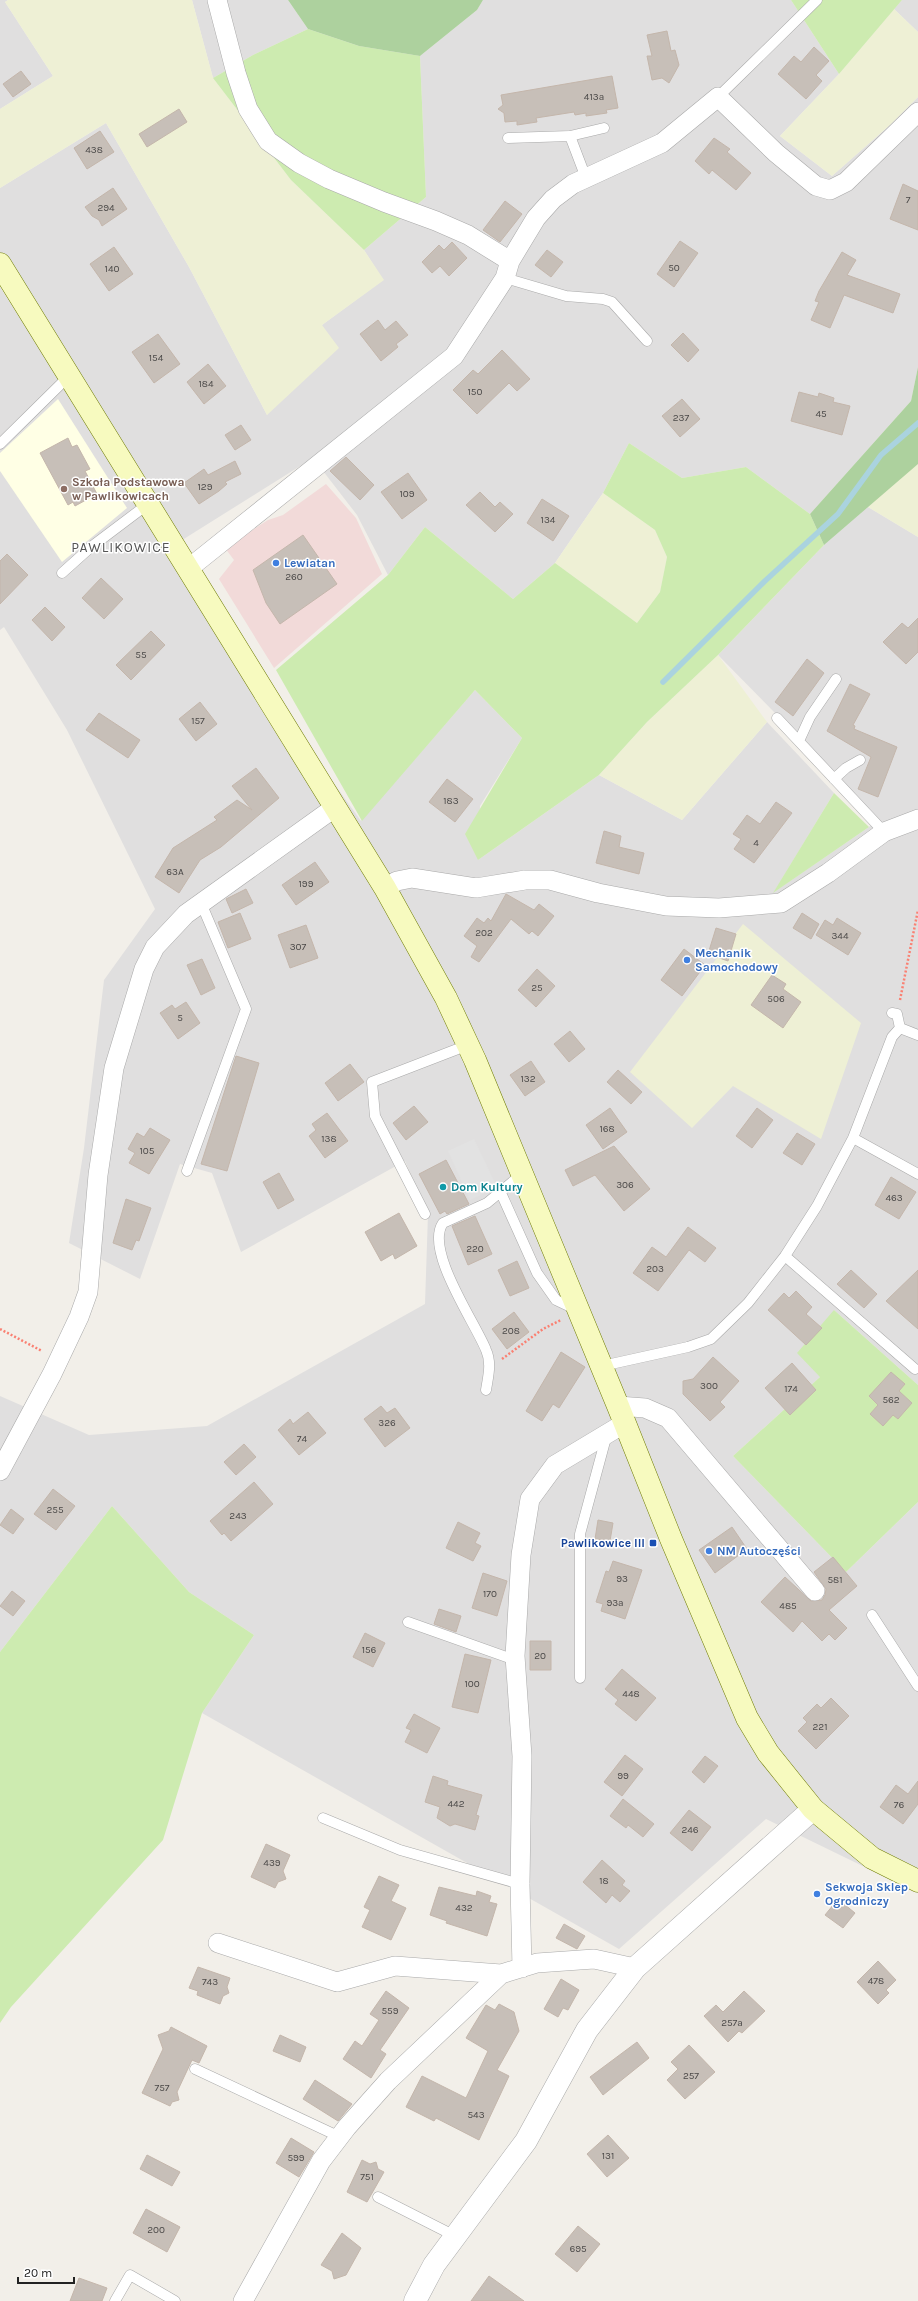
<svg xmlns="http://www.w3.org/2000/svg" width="918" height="2301" font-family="Karla,sans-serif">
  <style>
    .residential { fill: #e0dfdf }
    .commercial { fill: #f2dad9 }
    .education { fill: #ffffe5 }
    .farmland { fill: #eef0d5 }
    .grass { fill: #cdebb0 }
    .forest { fill: #add19e }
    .parking { fill: #e2e2e2 }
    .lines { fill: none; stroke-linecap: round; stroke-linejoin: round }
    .stream { stroke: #aad3df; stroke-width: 5.5 }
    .building { fill: #c7bfb8; stroke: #c4b6ab }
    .service-casing { stroke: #a9a9a9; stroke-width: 11 }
    .minor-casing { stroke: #a9a9a9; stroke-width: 20 }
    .tertiary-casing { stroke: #a9a9a9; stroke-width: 23 }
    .secondary-casing { stroke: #707d05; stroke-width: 23 }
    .path { stroke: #fa8072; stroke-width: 2.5; stroke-dasharray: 2 2; stroke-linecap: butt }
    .service { stroke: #fff; stroke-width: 10 }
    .minor { stroke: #fff; stroke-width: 19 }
    .tertiary { stroke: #fff; stroke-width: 22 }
    .secondary { stroke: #f7fabf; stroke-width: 22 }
    .education-dot { fill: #8d6e63; stroke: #fff; stroke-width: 1.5 }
    .shop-dot { fill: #3f7fe0; stroke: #fff; stroke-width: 1.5 }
    .culture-dot { fill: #0f9aa8; stroke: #fff; stroke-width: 1.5 }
    .transit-dot { fill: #1a4fb4; stroke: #fff; stroke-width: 1.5 }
    .labels { text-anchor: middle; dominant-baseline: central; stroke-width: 3; stroke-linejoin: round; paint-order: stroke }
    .number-label { font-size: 10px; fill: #4b4948 }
    .education-label { font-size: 12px; font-weight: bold; fill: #785e54; stroke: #fff; text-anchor: start }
    .shop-label { font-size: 12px; font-weight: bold; fill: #366cbe; stroke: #fff; text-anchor: start }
    .culture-label { font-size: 12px; font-weight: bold; fill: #0d838f; stroke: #fff; text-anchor: start }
    .transit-label { font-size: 12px; font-weight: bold; fill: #164399; stroke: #fff; text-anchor: end }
    .quarter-label { font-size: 14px; letter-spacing: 1px; fill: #555; stroke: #fff }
  </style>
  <rect width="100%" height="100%" fill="#f2efe9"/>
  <path class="residential" d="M0,0H8L5,2L53,76L0,109Z
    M192,0H288L308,29L253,55L213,78Z
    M483,0H791L839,74L780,136L832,176L891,124L918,97V367L911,401L810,514L746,467L682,478L629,443L603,493L555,563L513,599L425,527L388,575L357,515L313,458L179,542L0,282V188L106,123L189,267L267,415L322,325L383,280L364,250L426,197L420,56L477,10Z
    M902,0H918V32L894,9Z
    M0,287L184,575L361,821L475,690L522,738L480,806L478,860L599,775L682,820L767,722L834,793L774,892L869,827L879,819L718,655L824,545L868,507L918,537V1385L834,1310L820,1377L733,1456L846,1572L918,1502V1893L766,1819L619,1949L202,1713L254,1635L189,1592L112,1506L0,1652V1396L89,1435L207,1426L425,1304L428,1214L405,1161L241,1252L212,1173L180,1164L140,1279L69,1243L84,1148L104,980L155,909L67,730L4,627L0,630Z"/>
  <path class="commercial" d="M326,484L356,518L382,574L274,668L219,579L234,560L225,548L268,520L283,515Z"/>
  <path class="education" d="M58,399L127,508L62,562L0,471V453Z"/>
  <path class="farmland" d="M8,0H192L213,78L291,180L364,250L384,280L322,325L339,348L267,415L189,267L106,123L0,188V109L53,76L5,2Z
    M894,9L918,32V97L891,124L832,176L780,136L839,74Z
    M918,464V537L868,507L901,476Z
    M603,493L655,530L667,557L660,592L637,623L555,563Z
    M718,655L767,722L682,820L599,775L647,722Z
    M743,924L861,1023L821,1139L733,1086L692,1128L630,1072Z"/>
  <path class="grass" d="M791,0H902L839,74Z
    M308,29L359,46L420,56L426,197L364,250L291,180L213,78L253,55Z
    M629,443L682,478L746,467L810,514L824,545L718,655L647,722L599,775L478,860L465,834L522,738L475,690L362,821L276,670L388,575L425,527L513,599L555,563L637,623L660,592L667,557L655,530L603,493Z
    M834,793L869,827L773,893Z
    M834,1310L918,1385V1502L846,1572L733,1456L820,1377L797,1353Z
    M112,1506L189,1592L254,1635L202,1713L163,1840L11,2007L0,2023V1652Z"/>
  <path class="forest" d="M288,0H483L477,10L420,56L359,46L308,29Z
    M918,367V464L824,545L810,514L911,401Z"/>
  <path class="parking" d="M474,1139L497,1187L470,1200L448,1151Z"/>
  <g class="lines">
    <path class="stream" d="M663,682L766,580L838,514L881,455L918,423"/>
  </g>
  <path class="building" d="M667,31L671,51L675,50L679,65L669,83L662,78L652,80L647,56H652L647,35Z
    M814,47L829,61L816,75L822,81L806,99L778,74L794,56L801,62Z
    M21,71L31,84L13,97L3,84Z
    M612,76L618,108L606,110L607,113L586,116V113L575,115L574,112L536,118L537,122L517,125V121L505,122L504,113L498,109L503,105L501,95Z
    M179,109L187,122L147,147L139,134Z
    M100,131L114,152L87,169L74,148Z
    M714,138L730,149L727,152L751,173L736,190L712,170L709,174L695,161Z
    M903,184L918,191V230L890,219Z
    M113,188L127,209L102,226L99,220L92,216L85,207Z
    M505,201L522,214L500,242L483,230Z
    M680,241L698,253L674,287L657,274Z
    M452,242L467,258L449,276L440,266L432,273L422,262L439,245L444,250Z
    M114,247L133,274L109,291L90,264Z
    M547,250L563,262L551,277L535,265Z
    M842,252L856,260L847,275L900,294L893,313L844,295L830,328L811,320L819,302L815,301L819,291Z
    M378,320L385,330L396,321L408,335L396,344L398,347L381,361L360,334Z
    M683,333L699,350L688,362L671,345Z
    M158,334L180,364L154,383L132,352Z
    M502,350L530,379L517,391L509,383L477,414L453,390L473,370L478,374Z
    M208,364L226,386L204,404L187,382Z
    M799,392L818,397L819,393L834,398L833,402L850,406L842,435L791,421Z
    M682,399L700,419L680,437L662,416Z
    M241,425L251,440L235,450L225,435Z
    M68,438L72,447L77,445L90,469L85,471L97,494L75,506L73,502L68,505L40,453Z
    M346,457L374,485L360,500L330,471Z
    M235,461L241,474L225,482L227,484L219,491L199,504L184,483L204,469L208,475Z
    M408,473L427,500L402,519L381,492Z
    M480,492L495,507L500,502L513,514L495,532L466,505Z
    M542,499L569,516L553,541L527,523Z
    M303,535L337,584L280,624L266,603L253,570Z
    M7,554L28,575L0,604V561Z
    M101,578L123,599L104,619L82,598Z
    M45,607L65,627L52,641L32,620Z
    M918,618V652L906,664L883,642L902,623L908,628Z
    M151,631L165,645L131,680L116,665Z
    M807,659L824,673L793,716L775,702Z
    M850,684L870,694L853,725L855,726L854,729L897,747L878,797L858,789L871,757L827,731Z
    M200,702L217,724L196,741L179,719Z
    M99,713L140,740L128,758L86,730Z
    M256,768L279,798L221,847L200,860L179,893L155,877L173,848L217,820L214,817L237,800L252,810L232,786Z
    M447,779L473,799L455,822L429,802Z
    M776,802L792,813L754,863L734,849L741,839L733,834L747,815L760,824Z
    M604,831L621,836L619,847L644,853L639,874L596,863Z
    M315,862L329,882L296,905L282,885Z
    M246,889L253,903L232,913L226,899Z
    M506,894L534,910L539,904L554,916L538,936L532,931L529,934L511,919L479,962L471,957L477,946L464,936L477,918L484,923L488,918L491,921Z
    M240,913L251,939L228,948L218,922Z
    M802,913L819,924L811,939L793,928Z
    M837,918L861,933L848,955L816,935L825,920L833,925Z
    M306,925L318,958L290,968L278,935Z
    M716,928L736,934L728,961L708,954Z
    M684,949L705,965L682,996L661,980Z
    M202,959L215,988L201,995L187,965Z
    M537,969L555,986L536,1007L518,990Z
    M772,975L786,984L783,989L801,1002L783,1028L751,1005Z
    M186,1002L200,1023L178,1039L160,1013L172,1005L175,1009Z
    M570,1031L585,1049L569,1062L554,1044Z
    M236,1056L259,1063L227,1171L201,1164Z
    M531,1061L545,1082L525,1096L510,1075Z
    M350,1064L364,1082L338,1101L325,1083Z
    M618,1070L642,1092L631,1104L607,1082Z
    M414,1106L428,1122L406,1140L393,1123Z
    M610,1108L627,1132L603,1149L586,1125Z
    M757,1108L773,1120L752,1148L736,1136Z
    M327,1113L348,1141L325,1158L309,1136L316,1130L312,1124Z
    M150,1128L170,1140L149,1174L129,1163L135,1153L128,1149L137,1133L144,1137Z
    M797,1133L815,1144L802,1165L783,1153Z
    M614,1146L650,1189L624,1211L595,1175L573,1186L565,1170Z
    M446,1160L469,1204L447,1214L445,1211L440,1214L419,1174Z
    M279,1173L294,1200L278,1209L263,1182Z
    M891,1177L916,1192L899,1219L875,1205Z
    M126,1199L151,1208L139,1241L136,1240L132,1250L113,1243Z
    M399,1213L417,1246L395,1259L393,1254L381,1261L365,1232Z
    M475,1216L492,1254L468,1265L452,1226Z
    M688,1227L716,1248L705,1262L689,1250L658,1291L633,1273L652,1247L666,1257Z
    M517,1261L529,1288L510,1296L498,1270Z
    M851,1270L877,1294L864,1308L837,1284Z
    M918,1270V1329L886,1301Z
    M796,1291L812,1307L806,1314L822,1328L806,1345L768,1310L784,1293L789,1298Z
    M514,1312L529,1332L507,1349L492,1329Z
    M561,1352L585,1367L559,1408L553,1404L542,1421L526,1411Z
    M713,1357L739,1381L720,1402L725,1407L710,1421L683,1394V1381L693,1379Z
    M792,1363L816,1390L790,1415L765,1388Z
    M891,1372L905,1384L899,1391L912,1403L898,1419L893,1415L883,1426L870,1414L878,1405L869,1396Z
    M381,1406L387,1413L395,1408L410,1428L385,1447L364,1419Z
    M308,1412L326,1433L299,1455L278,1430L290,1419L293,1424Z
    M244,1444L256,1457L236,1475L224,1462Z
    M254,1482L273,1504L231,1541L224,1533L222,1535L210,1521Z
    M53,1489L75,1506L56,1530L34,1514Z
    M11,1509L24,1519L13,1534L0,1525Z
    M598,1520L613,1523L610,1541L595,1539Z
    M458,1522L480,1533L475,1543L481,1546L473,1561L446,1548Z
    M732,1527L747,1549L715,1573L699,1550Z
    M833,1557L857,1586L829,1610L847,1628L835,1640L829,1634L822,1641L802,1621L793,1632L761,1602L785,1577L811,1601L822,1600L825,1595L826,1589L814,1572Z
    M613,1561L642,1570L625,1619L601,1611L603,1604L596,1602L606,1571L609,1572Z
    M483,1573L507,1581L497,1616L472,1608Z
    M12,1591L25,1601L13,1616L0,1606Z
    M439,1609L461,1616L456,1632L434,1624Z
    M365,1633L385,1643L373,1667L353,1657Z
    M530,1641H551V1670H530Z
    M465,1654L491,1660L478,1713L452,1707Z
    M622,1669L656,1698L636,1721L615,1704L618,1700L605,1689Z
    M831,1698L849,1716L816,1749L798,1731L807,1722L803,1718L817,1704L821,1708Z
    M414,1714L440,1728L427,1753L405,1742L411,1730L406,1728Z
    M625,1755L643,1769L622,1796L604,1782Z
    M705,1756L718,1766L704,1783L692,1772Z
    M433,1776L448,1781L447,1785L482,1795L476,1815L479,1816L475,1830L455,1824L450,1826L437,1818L440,1807L425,1802Z
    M918,1781V1804L903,1824L880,1807L896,1785L908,1794Z
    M623,1799L654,1824L643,1837L628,1825L626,1828L610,1816Z
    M689,1810L711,1827L692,1851L670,1833Z
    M266,1844L290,1855L283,1871L286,1879L278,1882L275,1888L251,1877Z
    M602,1860L625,1881L622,1885L630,1891L620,1902L612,1895L606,1903L583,1882Z
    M379,1876L399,1885L391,1901L406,1908L391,1940L362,1927L370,1910L364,1907Z
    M439,1887L476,1896L477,1891L491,1896L489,1902L497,1904L487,1936L446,1923L447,1921L430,1915Z
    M838,1899L855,1913L843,1928L825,1915Z
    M564,1924L585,1936L577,1949L556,1938Z
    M878,1961L896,1980L886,1990L889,1993L878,2004L857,1982Z
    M198,1967L230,1978L227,1987L229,1993L223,1996L220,2004L197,1995L198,1991L189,1988Z
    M561,1979L579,1990L568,2010L563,2008L558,2017L544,2009Z
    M386,1991L409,2008L380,2050L386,2054L371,2078L343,2059L355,2041L362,2046L379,2020L370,2014Z
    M744,1991L765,2011L742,2033L739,2031L728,2042L704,2016L716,2005L723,2012Z
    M499,2004L514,2012L519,2031L497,2070L509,2076L479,2140L436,2118L434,2121L406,2107L422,2076L466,2098L488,2051L466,2038L486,2005L495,2010Z
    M171,2027L207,2046L199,2063L192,2060L177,2092L179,2100L172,2102L170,2106L142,2093L163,2049L158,2035L169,2031Z
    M280,2035L306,2047L300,2062L273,2051Z
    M637,2042L649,2058L603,2095L590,2077Z
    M689,2045L715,2072L685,2099L667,2080L678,2069L671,2062Z
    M315,2080L352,2104L338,2121L303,2099Z
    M608,2135L629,2158L607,2177L587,2154Z
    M291,2138L314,2152L299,2177L276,2163Z
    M147,2155L180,2172L172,2186L140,2169Z
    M362,2160L370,2164L376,2162L378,2169L384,2172L367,2202L347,2192Z
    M146,2209L180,2227L167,2252L133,2233Z
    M578,2226L600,2244L577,2272L555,2254Z
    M342,2233L361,2248L346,2275L334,2279L332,2271L321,2265Z
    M489,2276L524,2301H471Z
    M79,2278L107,2288L102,2301H70Z"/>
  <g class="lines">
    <g class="service-casing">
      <path id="service" d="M718,97L817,0
        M570,136L604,128
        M508,138L570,136L586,178
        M505,278L566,296L603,299L612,302L647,341
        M0,444L69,376
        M62,573L91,547L148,504
        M777,718L884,832
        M799,741L810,717L836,679
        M834,779L846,768L860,760
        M892,1013L897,1014L900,1028
        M853,1138L918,1174
        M187,1171L246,1009L201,903
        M501,1193L537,1273L556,1300L575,1309
        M425,1214L375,1116L372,1082L468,1045
        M785,1256L915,1369
        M602,1366L688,1347L711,1339L748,1303L785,1256L817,1206L853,1138L892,1037L900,1028L918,1035
        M486,1390C488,1377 492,1363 486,1350C476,1324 424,1250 443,1223L487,1203L522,1174
        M872,1615L918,1686
        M408,1622L515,1660
        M580,1678V1534L607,1434
        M323,1818L400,1850L520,1884
        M195,2069L340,2137
        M378,2197L455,2236
        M115,2301L130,2275L175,2301"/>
    </g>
    <g class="minor-casing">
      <path id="minor" d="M217,0L236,73L248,109L268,141L299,163L329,179L384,202L436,221L468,235L510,261
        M188,569L454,356L505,278L510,261L536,218L553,199L573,184L662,143L718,97L776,153L816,186L830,190L846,182L918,112
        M385,888L397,881L412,878L476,888L525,880H550L598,893L666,906L719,908L781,903L828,873L884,832L918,819
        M618,1406L645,1408L668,1418L815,1591
        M0,1471L52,1374L79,1317L88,1292L98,1175L114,1068L144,969L155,947L186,914L334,808
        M218,1943L337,1982L395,1966L501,1974
        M522,1968L520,1884L522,1756L515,1656L521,1555L530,1499L555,1465L625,1423
        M243,2301L321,2161L347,2127L388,2081L501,1974L537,1963L594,1959L635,1968"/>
    </g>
    <g class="tertiary-casing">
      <path id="tertiary" d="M415,2301L434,2265L526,2141L587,2030L635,1968L813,1809"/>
    </g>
    <g class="secondary-casing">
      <path id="secondary" d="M0,264L385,888L446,998L475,1060L618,1406L671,1539L747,1718L768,1753L813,1809L872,1858L918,1881"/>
    </g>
    <path class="path" d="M900,1000L918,910
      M0,1329L42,1351
      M502,1359L543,1329L561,1320"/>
    <use href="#service" class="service"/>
    <use href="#minor" class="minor"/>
    <use href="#tertiary" class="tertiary"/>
    <use href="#secondary" class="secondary"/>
  </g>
  <circle class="education-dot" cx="64" cy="489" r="4"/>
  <g class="shop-dot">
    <circle cx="276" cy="563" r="4"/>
    <circle cx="687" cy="960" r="4"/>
    <circle cx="709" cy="1551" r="4"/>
    <circle cx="817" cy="1894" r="4"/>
  </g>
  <circle class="culture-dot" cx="443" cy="1187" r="4"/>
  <rect class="transit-dot" x="649" y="1539" width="8" height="8" rx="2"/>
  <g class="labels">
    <g class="number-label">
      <text x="594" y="97">413a</text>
      <text x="94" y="150">438</text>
      <text x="908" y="200">7</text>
      <text x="106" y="208">294</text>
      <text x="674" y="268">50</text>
      <text x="112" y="269">140</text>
      <text x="156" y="358">154</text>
      <text x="206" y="384">184</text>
      <text x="475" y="392">150</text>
      <text x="821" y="414">45</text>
      <text x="681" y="418">237</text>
      <text x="205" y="487">129</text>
      <text x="407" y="494">109</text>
      <text x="548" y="520">134</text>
      <text x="294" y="577">260</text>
      <text x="141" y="655">55</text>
      <text x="198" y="721">157</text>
      <text x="451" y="801">183</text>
      <text x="756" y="843">4</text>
      <text x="175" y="872">63A</text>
      <text x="306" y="884">199</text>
      <text x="484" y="933">202</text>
      <text x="840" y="936">344</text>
      <text x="298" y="947">307</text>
      <text x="537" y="988">25</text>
      <text x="776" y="999">506</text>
      <text x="180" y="1018">5</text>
      <text x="528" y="1079">132</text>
      <text x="607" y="1129">168</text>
      <text x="329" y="1139">138</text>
      <text x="147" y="1151">105</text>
      <text x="625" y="1185">306</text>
      <text x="894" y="1198">463</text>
      <text x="475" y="1249">220</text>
      <text x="655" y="1269">203</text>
      <text x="511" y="1331">208</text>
      <text x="709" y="1386">300</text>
      <text x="791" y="1389">174</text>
      <text x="891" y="1400">562</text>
      <text x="387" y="1423">326</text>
      <text x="302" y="1439">74</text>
      <text x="55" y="1510">255</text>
      <text x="238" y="1516">243</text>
      <text x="622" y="1579">93</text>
      <text x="835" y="1580">581</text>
      <text x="490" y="1594">170</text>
      <text x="615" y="1603">93a</text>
      <text x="788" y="1606">485</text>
      <text x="369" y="1650">156</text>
      <text x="540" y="1656">20</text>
      <text x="472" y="1684">100</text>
      <text x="631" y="1694">448</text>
      <text x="820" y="1727">221</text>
      <text x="623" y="1776">99</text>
      <text x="456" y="1804">442</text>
      <text x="899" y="1805">76</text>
      <text x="690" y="1830">246</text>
      <text x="272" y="1863">439</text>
      <text x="604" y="1881">18</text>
      <text x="464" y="1908">432</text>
      <text x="876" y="1981">478</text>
      <text x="210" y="1982">743</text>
      <text x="390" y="2011">559</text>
      <text x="732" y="2023">257a</text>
      <text x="691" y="2076">257</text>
      <text x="162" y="2088">757</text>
      <text x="476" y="2115">543</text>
      <text x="608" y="2156">131</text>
      <text x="296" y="2158">599</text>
      <text x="367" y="2177">751</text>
      <text x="156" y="2230">200</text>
      <text x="578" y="2249">695</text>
    </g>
    <g class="education-label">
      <text x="72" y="482">Szkoła Podstawowa<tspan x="72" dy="14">w Pawlikowicach</tspan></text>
    </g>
    <g class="shop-label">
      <text x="284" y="563">Lewiatan</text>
      <text x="695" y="953">Mechanik<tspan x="695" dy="14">Samochodowy</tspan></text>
      <text x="717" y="1551">NM Autoczęści</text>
      <text x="825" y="1887">Sekwoja Sklep<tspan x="825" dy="14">Ogrodniczy</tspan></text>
    </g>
    <g class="culture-label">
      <text x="451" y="1187">Dom Kultury</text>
    </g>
    <g class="transit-label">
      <text x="645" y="1543">Pawlikowice III</text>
    </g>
    <g class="quarter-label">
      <text x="121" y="547">PAWLIKOWICE</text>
    </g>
  </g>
  <path d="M18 2277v6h56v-6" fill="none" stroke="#222222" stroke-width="2"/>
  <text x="24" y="2277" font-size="12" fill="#222222" stroke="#ffffff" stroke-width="3" paint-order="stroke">20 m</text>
</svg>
